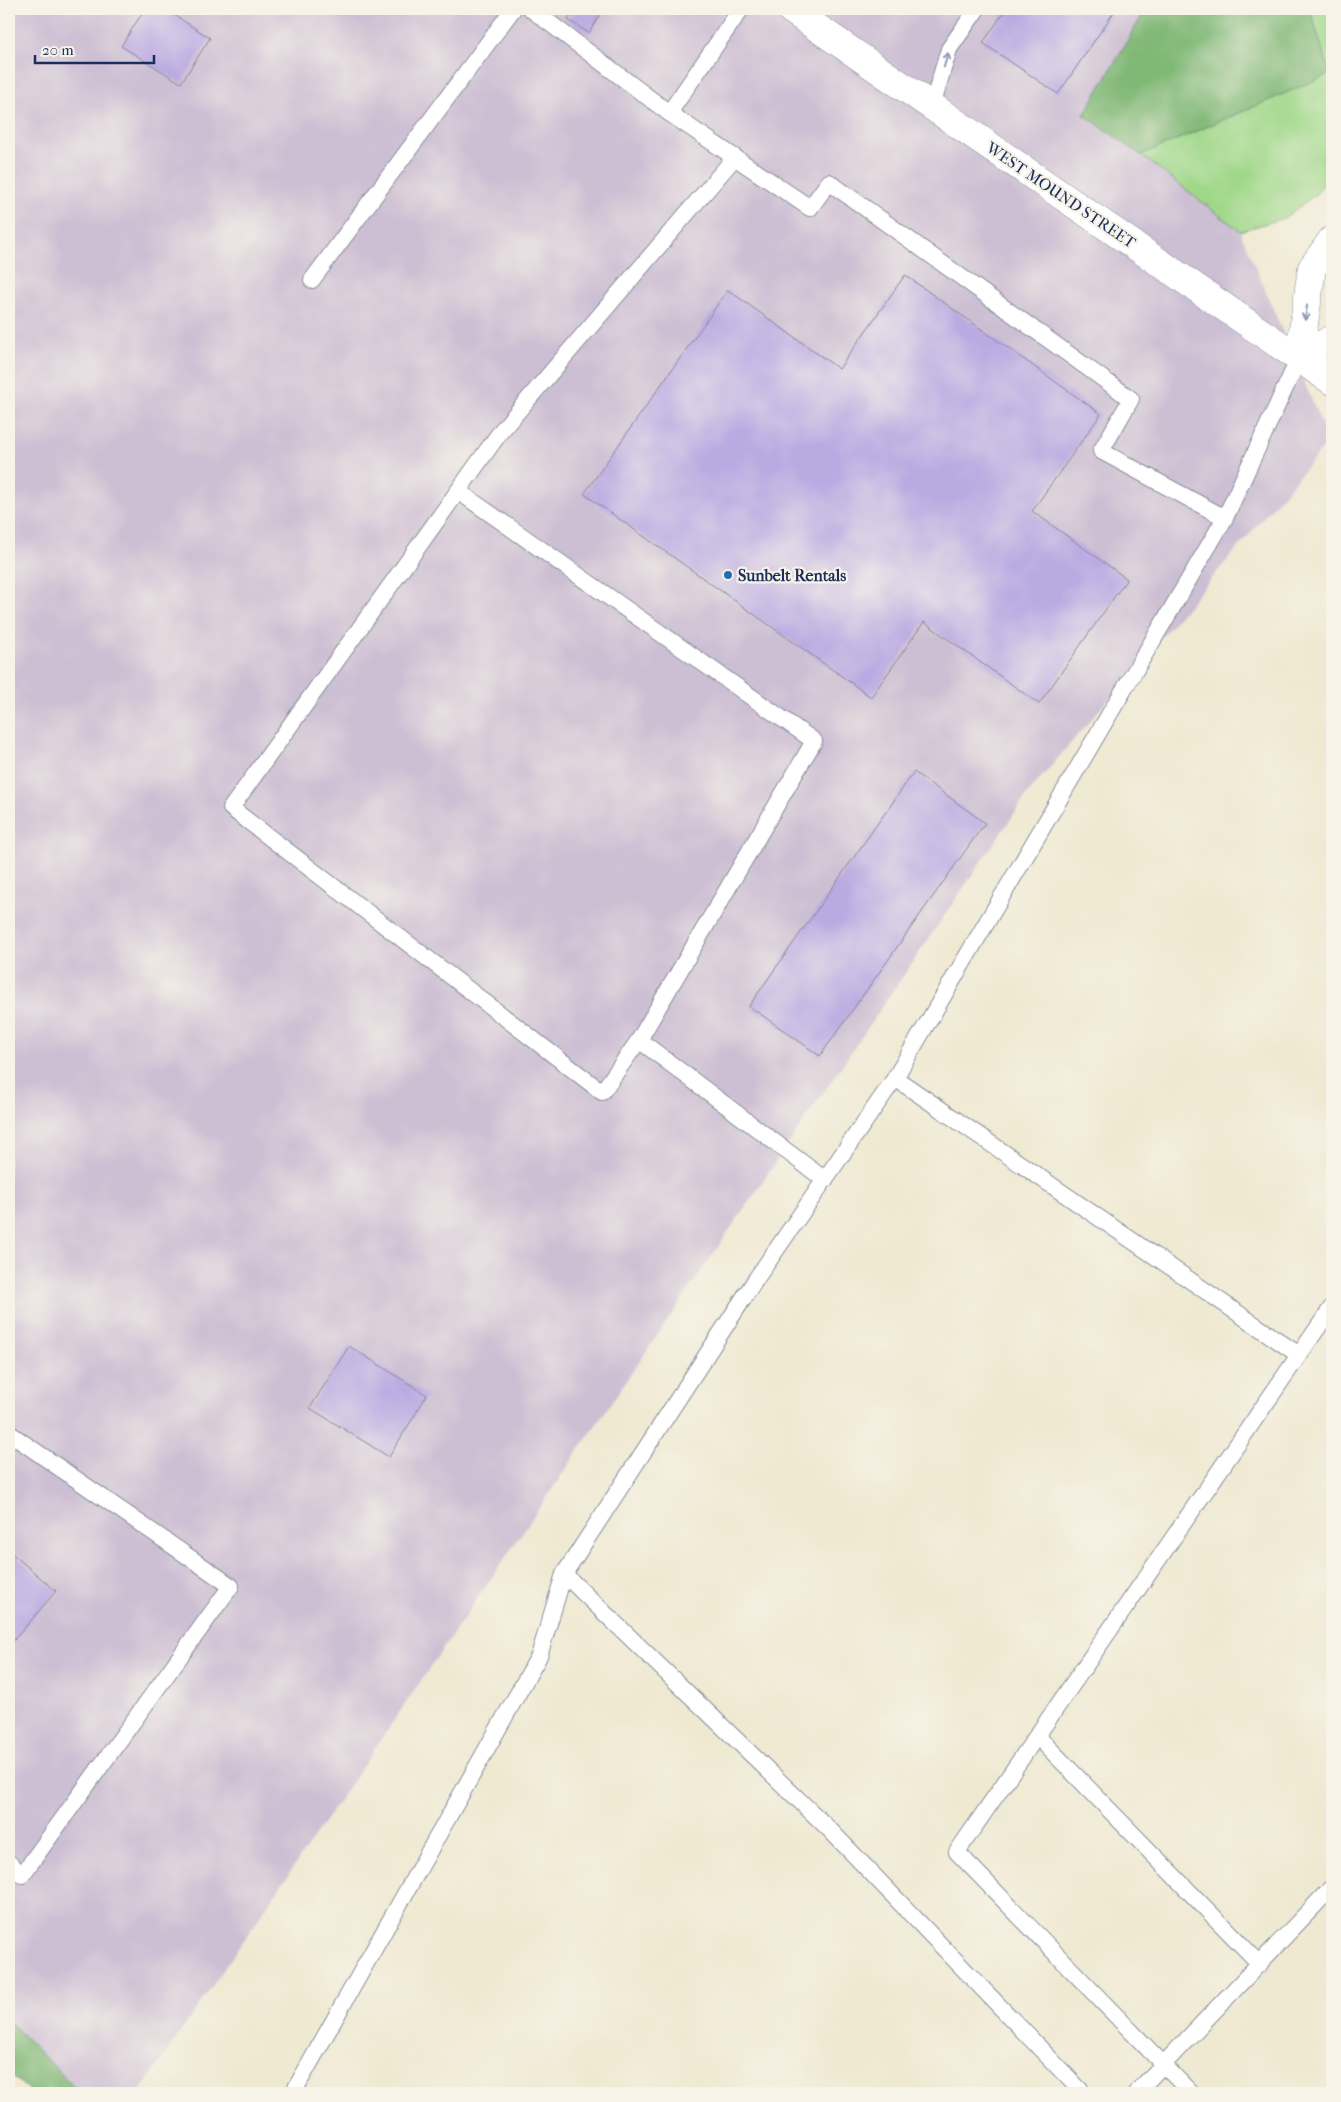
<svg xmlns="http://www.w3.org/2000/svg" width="1341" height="2102" font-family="'IM FELL French Canon',serif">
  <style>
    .industrial { fill: #ccbed3 }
    .green { fill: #a0d88a; stroke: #5e8474 }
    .forest { fill: #80b876; stroke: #4e746a }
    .building { fill: #bbaae2 }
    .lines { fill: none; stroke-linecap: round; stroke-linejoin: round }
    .lane-casing { stroke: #858c98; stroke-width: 18 }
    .secondary-casing { stroke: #858c98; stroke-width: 29 }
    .highway-casing { stroke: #858c98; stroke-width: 29 }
    .lane { stroke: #fff; stroke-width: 16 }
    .secondary { stroke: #fff; stroke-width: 28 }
    .highway { stroke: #fff; stroke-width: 28 }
    .oneway { stroke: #8d97ae }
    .poi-dot { fill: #1f6fb2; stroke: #f7f3e8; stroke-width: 2 }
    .labels { text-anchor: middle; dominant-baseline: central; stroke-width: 4.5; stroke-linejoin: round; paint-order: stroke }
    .street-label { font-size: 16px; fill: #1b2f5e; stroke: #f7f3e8 }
    .poi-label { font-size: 16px; font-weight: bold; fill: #1b2f5e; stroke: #f7f3e8; text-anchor: start }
  </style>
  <rect width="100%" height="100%" fill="#f7f3e8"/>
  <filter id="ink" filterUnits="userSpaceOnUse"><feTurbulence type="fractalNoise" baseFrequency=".02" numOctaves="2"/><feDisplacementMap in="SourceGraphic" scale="10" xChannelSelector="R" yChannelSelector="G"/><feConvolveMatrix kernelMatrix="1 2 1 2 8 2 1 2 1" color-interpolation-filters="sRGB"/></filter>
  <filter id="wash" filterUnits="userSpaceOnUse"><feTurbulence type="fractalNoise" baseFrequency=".0096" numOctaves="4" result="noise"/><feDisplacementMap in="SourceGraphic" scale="20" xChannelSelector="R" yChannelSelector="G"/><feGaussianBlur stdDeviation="1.12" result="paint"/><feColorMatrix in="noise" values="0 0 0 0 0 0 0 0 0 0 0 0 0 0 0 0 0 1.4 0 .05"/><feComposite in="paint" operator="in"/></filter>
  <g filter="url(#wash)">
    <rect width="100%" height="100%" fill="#efe9d1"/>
    <path class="industrial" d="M9,9H1146L1085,115L1141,155L1240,231L1329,441L1029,792L139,2093H80L9,2021Z"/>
    <path class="green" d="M1310,9H1332V173L1316,194L1284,218L1240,231L1141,155L1330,74Z"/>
    <path class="forest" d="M1146,9H1310L1330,74L1141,155L1084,115Z
      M9,2021L80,2093H32L9,2073Z"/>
    <g id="blocks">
      <path class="building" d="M145,9H165L210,38L181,83L121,46Z
        M575,9H595L601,13L589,33L568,20Z
        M1006,9H1116L1058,94L983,43Z
        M905,275L1101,414L1032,511L1127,579L1039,704L924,622L871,697L584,494L728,290L839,369Z
        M914,772L985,823L820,1056L749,1006Z
        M349,1346L427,1395L389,1457L310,1408Z
        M9,1551L56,1591L9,1646Z"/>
    </g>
  </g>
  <g filter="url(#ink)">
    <use href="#blocks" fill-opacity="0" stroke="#858c98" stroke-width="1"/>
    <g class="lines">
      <g class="lane-casing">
        <path id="lane" d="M531,9L669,113L741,9
          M932,106L949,49L977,9
          M669,113L810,208L829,182L1131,399L1101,451L1225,518
          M735,157L501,431L231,808L602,1092L639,1040L825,1180
          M312,280L513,9
          M458,491L814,741L639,1040
          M895,1078L1299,1355
          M9,1433L231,1586L22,1875L9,1863
          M564,1574L830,1830L1083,2093
          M1037,1736L1260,1964
          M293,2093L539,1656L564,1574L756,1279L895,1078L1225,518L1299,358
          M1136,2093L1332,1887
          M1191,2093L957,1852L1332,1307"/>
      </g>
      <g class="secondary-casing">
        <path id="secondary" d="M790,9L1332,381"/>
      </g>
      <g class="highway-casing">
        <path id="highway" d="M1299,358L1312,268L1332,240
          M1299,358L1332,339"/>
      </g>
      <use href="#lane" class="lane"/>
      <use href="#secondary" class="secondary"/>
      <use href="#highway" class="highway"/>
    </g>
    <defs><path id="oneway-shaft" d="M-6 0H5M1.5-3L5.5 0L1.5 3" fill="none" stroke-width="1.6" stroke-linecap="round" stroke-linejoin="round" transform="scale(1.25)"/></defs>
    <g class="oneway">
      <use href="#oneway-shaft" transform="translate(946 60) rotate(-74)"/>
      <use href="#oneway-shaft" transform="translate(1306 313) rotate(98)"/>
    </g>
  </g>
  <circle class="poi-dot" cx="728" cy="575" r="5"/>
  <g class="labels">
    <g class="street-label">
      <text transform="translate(1061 195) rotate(34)">WEST MOUND STREET</text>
    </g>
    <g class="poi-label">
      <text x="738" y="575">Sunbelt Rentals</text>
    </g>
  </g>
  <rect width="1341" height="2102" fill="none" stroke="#f7f3e8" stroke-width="30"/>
  <path d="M35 55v8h119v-8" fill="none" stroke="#1b2f5e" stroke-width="2.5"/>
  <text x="42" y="55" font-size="15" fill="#1b2f5e" stroke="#f7f3e8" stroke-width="4" paint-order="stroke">20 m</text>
</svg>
